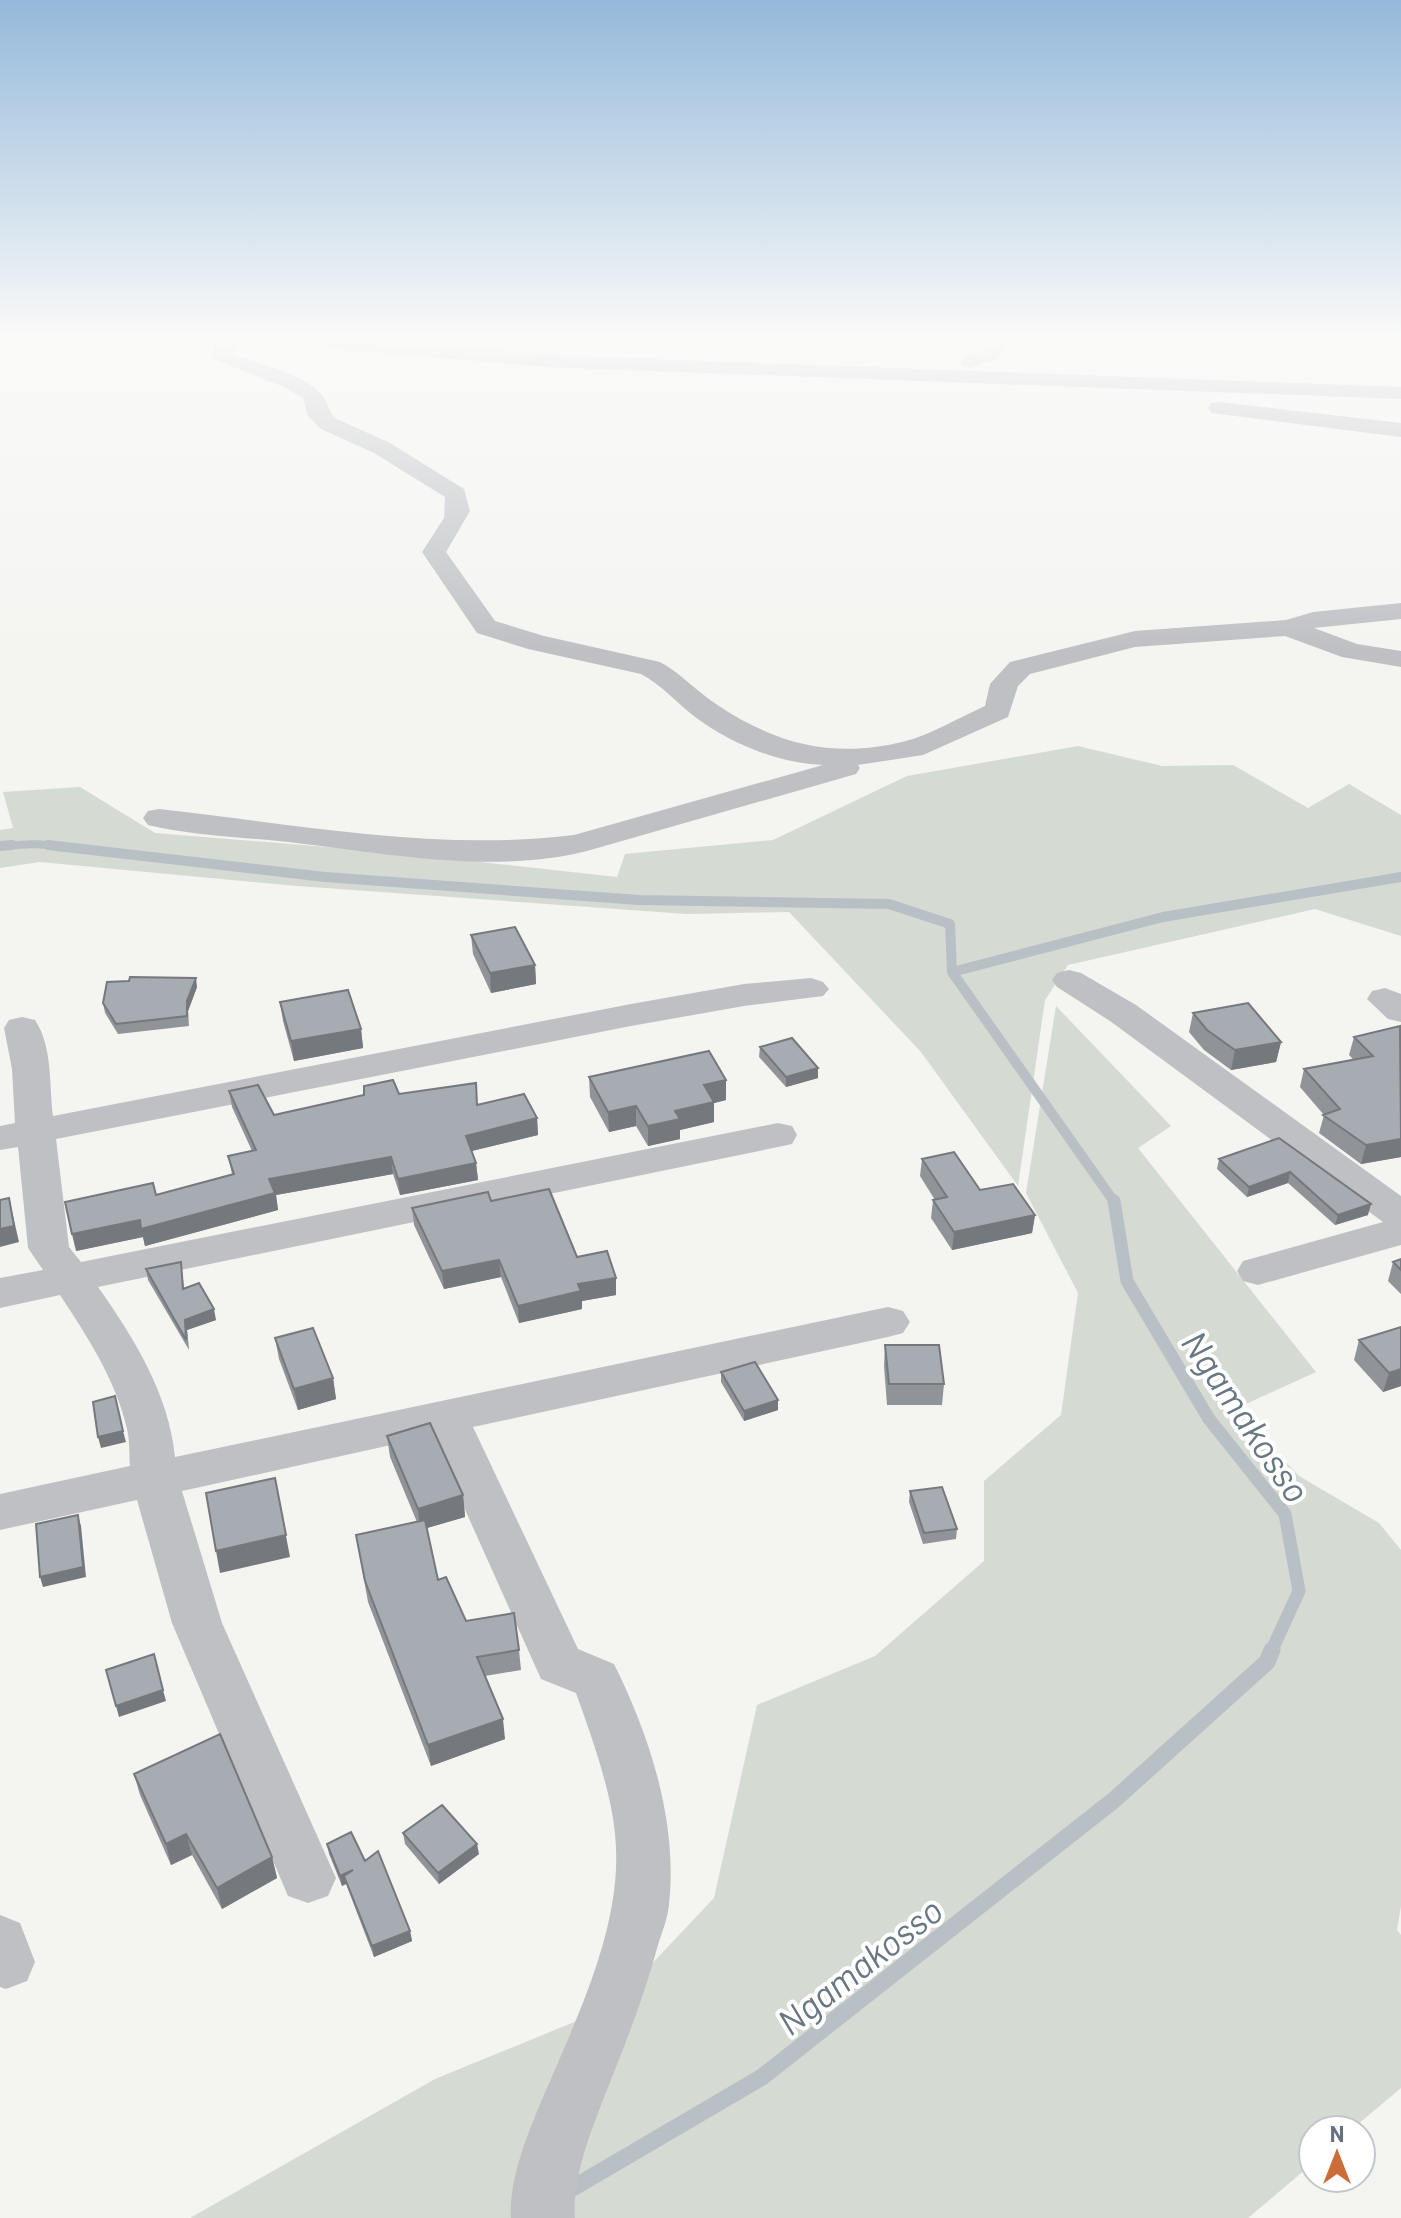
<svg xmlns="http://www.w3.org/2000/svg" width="1401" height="2218" font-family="Barlow,sans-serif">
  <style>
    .green { fill: #d5dad3 }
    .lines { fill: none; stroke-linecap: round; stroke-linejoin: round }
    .stream-far3 { stroke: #b9c0c5; stroke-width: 8 }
    .stream-far2 { stroke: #b9c0c5; stroke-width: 10 }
    .stream-far1 { stroke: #b9c0c5; stroke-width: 13 }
    .stream { stroke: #b9c0c5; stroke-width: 17 }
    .minor { fill: #bec0c4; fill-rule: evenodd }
    .wall { fill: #909499 }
    .shaded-wall { fill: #75787d }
    .building { fill: #a7acb2; stroke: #75787d; stroke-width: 2 }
    .labels { text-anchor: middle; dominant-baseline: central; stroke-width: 8; stroke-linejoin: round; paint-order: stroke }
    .near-water-label { font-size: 36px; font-style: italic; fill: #687882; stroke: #fff }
  </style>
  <rect width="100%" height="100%" fill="#f4f4f1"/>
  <path class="green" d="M1078,746L1162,766L1233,765L1308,808L1349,784L1401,815V936L1315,909L1068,965L1045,1000L1018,1186L921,1052L789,912L687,914L297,886L40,862L0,868V830L13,828L3,792L80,787L155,833L388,852L617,877L625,854L773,840L907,776Z
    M1056,1006L1171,1126L1138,1148L1316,1372L1235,1409L1299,1476L1379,1523L1401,1550V1906L1397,1930L1401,1935V2088L1351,2130H1313V2163L1248,2218H190L435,2079L611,2007L714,1898L757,1705L875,1656L984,1561V1481L1061,1415L1078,1293L1026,1193Z"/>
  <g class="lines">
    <path class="stream-far3" d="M0,846L36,844L65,847"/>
    <path class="stream-far2" d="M48,845L325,877L639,900L889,904L950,924L952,972
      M0,846L12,845
      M1115,1203L952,972L1163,917L1401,877"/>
    <path class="stream-far1" d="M1114,1201L1127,1281L1209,1419L1285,1514L1299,1591L1271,1652"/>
    <path class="stream" d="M566,2192L762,2077L1114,1800L1267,1662L1272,1650"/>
    <path class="minor" d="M215,342H235L233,354L236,356C262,365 300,372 320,393C329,401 327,412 337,419L390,443L464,489L470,511L446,552L495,621L544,636L660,662C682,674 698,693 719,706C778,745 836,759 906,741C932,734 960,717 985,706L990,684L1010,662L1135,631L1286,620L1313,612L1401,603V619L1314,628L1357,644L1401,651V667L1342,657L1285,636L1135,647L1030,674L1018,686L1008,717L923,755L858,765L860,768L856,774L587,851C491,875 385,853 288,842C242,837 193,836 148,825L143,818L148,811L159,809C295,824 438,852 574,835L823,765C777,763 732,744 695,717C677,703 662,685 641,674L528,649L477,633L422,552L444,518L445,497L374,453L321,429L308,416L303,398L282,386L216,360L213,356Z
      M319,342H393L546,355L1401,387V399L546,367L329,348Z
      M987,342H1007L999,358L970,368L963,366L960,362L963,358L984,350Z
      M1219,402L1401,423V437L1211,413L1208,408L1211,403Z
      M1069,970L1081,973L1136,1005L1401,1196V1245L1258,1285L1243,1281L1237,1271L1243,1261L1383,1222L1110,1021L1057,987L1052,980L1057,973Z
      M811,978L823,982L829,989L823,996L744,1006L631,1026L56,1139L69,1247L81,1262L778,1123L792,1126L797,1135L792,1144L778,1147L98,1287C134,1338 169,1394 175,1457L888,1307L903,1311L910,1322L903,1333L888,1337L473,1427L578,1649L614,1664C650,1736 678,1823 669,1904C668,1918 662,1932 658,1945C646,1989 631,2030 614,2072C598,2114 571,2173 575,2218H511C508,2175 534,2118 551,2079C583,2004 624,1917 615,1834C611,1790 591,1735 576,1693L541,1679L432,1436L182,1491L222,1623L336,1878L328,1896L308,1903L288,1896L172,1623L137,1500L0,1530V1494L130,1466C129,1454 130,1441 127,1429C116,1380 87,1336 60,1295L0,1308V1278L43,1270L28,1248L18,1147L0,1150V1126L15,1123L12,1069L4,1028L9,1020L22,1017L35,1020C53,1047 49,1085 53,1116L631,1004L744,984Z
      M1385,988L1401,994V1022L1388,1019L1367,999L1372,991Z
      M0,1915L20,1923L35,1962L27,1981L6,1989L0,1987Z"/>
  </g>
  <path class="wall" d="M471,935L535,965L536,984L491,993L473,954Z
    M197,987L188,1011L189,1026L118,1034L105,1013L103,1003Z
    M280,1002L361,1029L363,1048L294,1061L283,1021Z
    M1193,1013L1281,1042L1276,1062L1231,1070L1204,1050L1189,1032Z
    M1401,1027V1157L1361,1164L1319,1133L1324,1115L1300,1087L1304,1069L1354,1060L1349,1055L1354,1037Z
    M760,1047L818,1068V1078L786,1087L759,1057Z
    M589,1077L726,1100L714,1103V1122L680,1130V1139L648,1146L636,1126L609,1132L590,1097Z
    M229,1091L274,1115L399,1094L477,1105L537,1118L538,1135L472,1151L476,1163L478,1180L400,1195L393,1174L276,1195L278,1210L145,1246L143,1237L76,1251L156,1195L232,1174L228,1156L252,1151L232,1107Z
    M1279,1138L1368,1215L1335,1225L1288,1183L1247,1197L1217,1169L1219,1159Z
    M922,1159L980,1190L1035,1215L1032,1233L952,1250L931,1218L933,1200H935L920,1176Z
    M491,1201L577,1257L616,1295L582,1301V1309L519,1323L501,1277L444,1289L414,1225L412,1208Z
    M1401,1259V1294L1388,1281L1393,1262Z
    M181,1262L184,1288L216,1320L187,1330L189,1350L148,1280L146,1269Z
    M1401,1327V1386L1383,1392L1354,1360L1359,1340Z
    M275,1338L333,1378L336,1399L298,1410L279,1359Z
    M885,1345L944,1384L942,1405H887L884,1366Z
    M721,1372L778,1410L744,1421L721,1382Z
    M387,1436L463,1495L465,1517L427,1528L438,1580L466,1621L519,1650L521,1670L485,1676L505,1739L431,1766L368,1602L356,1535L417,1522L390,1457Z
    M910,1491L957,1529L956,1539L923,1544L909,1502Z
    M134,1774L272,1857L277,1878L222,1909L192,1855L171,1865L140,1795Z
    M403,1833L479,1854L439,1884L405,1844Z
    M327,1844L365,1861L410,1931L412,1941L374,1957L346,1884L342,1886L329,1854Z"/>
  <path class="shaded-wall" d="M535,965L536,984L491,993L490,973Z
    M196,978L197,987L188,1011L189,1026L187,1001Z
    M361,1029L363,1048L294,1061L291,1041Z
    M1281,1042L1276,1062L1231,1070L1235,1050Z
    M818,1068V1078L786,1087V1077Z
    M726,1080V1100L714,1103V1122L680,1130V1139L648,1146V1126L675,1111L704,1085Z
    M636,1106V1126L609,1132L608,1112Z
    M537,1118L538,1135L467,1152L466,1136Z
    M1401,1139V1157L1361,1164L1366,1145Z
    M391,1157L393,1174L276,1195L278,1210L145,1246L143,1237L76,1251L72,1234L269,1179Z
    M476,1163L478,1180L400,1195L398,1179Z
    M1290,1172L1288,1183L1247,1197L1249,1187Z
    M9,1198L19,1242L0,1247V1229Z
    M1371,1204L1368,1215L1335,1225L1338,1215Z
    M1035,1215L1032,1233L952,1250L954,1232Z
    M499,1260L501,1277L444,1289L442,1271Z
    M616,1278V1295L582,1301V1309L519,1323L518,1306L578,1284Z
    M214,1309L216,1320L187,1330L189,1350L185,1320Z
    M1401,1369V1386L1383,1392L1389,1373Z
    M333,1378L336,1399L298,1410L294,1389Z
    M778,1400V1410L744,1421V1411Z
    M123,1431L126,1442L101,1448L98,1437Z
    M275,1478L290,1557L220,1573L216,1551Z
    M463,1495L465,1517L420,1530L418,1509Z
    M78,1515L81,1526L86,1577L43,1587L40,1577Z
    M163,1690L166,1701L119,1717L116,1706Z
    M503,1719L505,1739L431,1766L428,1745Z
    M186,1834L192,1855L171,1865L166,1844Z
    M477,1844L479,1854L439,1884L438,1873Z
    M272,1857L277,1878L222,1909L217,1888Z
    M353,1870L344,1876L346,1884L342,1886L340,1876Z
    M410,1931L412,1941L374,1957L372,1946Z"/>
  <path class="building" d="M515,927L535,965L490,973L471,935Z
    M130,977L196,978L187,1001V1016L116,1024L103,1003L107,982L129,981Z
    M348,990L361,1029L291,1041L280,1002Z
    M1248,1003L1281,1042L1235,1050L1207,1030L1193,1013Z
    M1400,1026L1401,1139L1366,1145L1323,1115L1340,1109L1304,1069L1373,1056L1354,1037Z
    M792,1038L818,1068L786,1077L760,1047Z
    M709,1051L726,1080L704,1085L714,1102L675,1111L680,1119L648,1126L636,1106L608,1112L589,1077Z
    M393,1080L399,1094L476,1083L477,1105L524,1094L537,1118L466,1136L476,1163L398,1179L391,1157L269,1179L275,1193L141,1229L140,1220L72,1234L65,1202L153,1183L156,1195L234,1174L228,1156L256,1150L229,1091L258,1085L274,1115L364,1095V1086Z
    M1279,1138L1371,1204L1338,1215L1290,1172L1249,1187L1219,1159Z
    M954,1152L980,1190L1013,1184L1035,1215L954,1232L933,1200L947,1197L922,1159Z
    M549,1189L577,1257L607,1251L616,1278L578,1284L581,1291L518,1306L499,1260L442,1271L412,1208L488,1192L491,1201Z
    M9,1198L14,1226L0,1229V1200Z
    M1401,1259V1270L1393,1262Z
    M181,1262L183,1289L199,1283L214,1309L185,1320L186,1340L146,1269Z
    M1401,1327V1369L1389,1373L1359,1340Z
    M313,1328L333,1378L294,1389L275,1338Z
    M885,1345H939L944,1384H889Z
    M755,1362L778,1400L744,1411L721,1372Z
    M115,1396L123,1431L98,1437L93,1402Z
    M430,1423L463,1495L418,1509L387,1436Z
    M275,1478L286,1535L216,1551L206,1493Z
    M942,1487L957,1529L924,1533L910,1491Z
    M78,1515L83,1567L40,1577L36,1524Z
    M425,1520L438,1580L446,1577L466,1621L514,1613L519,1650L477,1657L503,1719L428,1745L365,1581L356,1535Z
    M154,1654L163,1690L116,1706L106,1670Z
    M220,1734L272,1857L217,1888L186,1834L166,1844L134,1774Z
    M442,1805L477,1844L438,1873L403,1833Z
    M351,1832L365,1861L378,1851L410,1931L372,1946L344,1876L353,1870L340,1876L327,1844Z"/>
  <linearGradient id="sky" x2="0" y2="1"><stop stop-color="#95b9da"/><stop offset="0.52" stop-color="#fafaf9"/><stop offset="1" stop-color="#fafaf9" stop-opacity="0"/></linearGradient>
  <rect width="1401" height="652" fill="url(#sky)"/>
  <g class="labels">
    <g class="near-water-label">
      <text transform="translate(1247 1416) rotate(56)">Ngamakosso</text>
      <text transform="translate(859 1965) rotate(-38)">Ngamakosso</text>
    </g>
  </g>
  <g transform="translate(1337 2154)"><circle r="38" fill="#ffffff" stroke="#c2c6cb" stroke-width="2"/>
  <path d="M0-6L14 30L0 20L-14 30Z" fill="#cc6d39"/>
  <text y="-12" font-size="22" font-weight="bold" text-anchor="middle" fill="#67717e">N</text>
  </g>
</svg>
